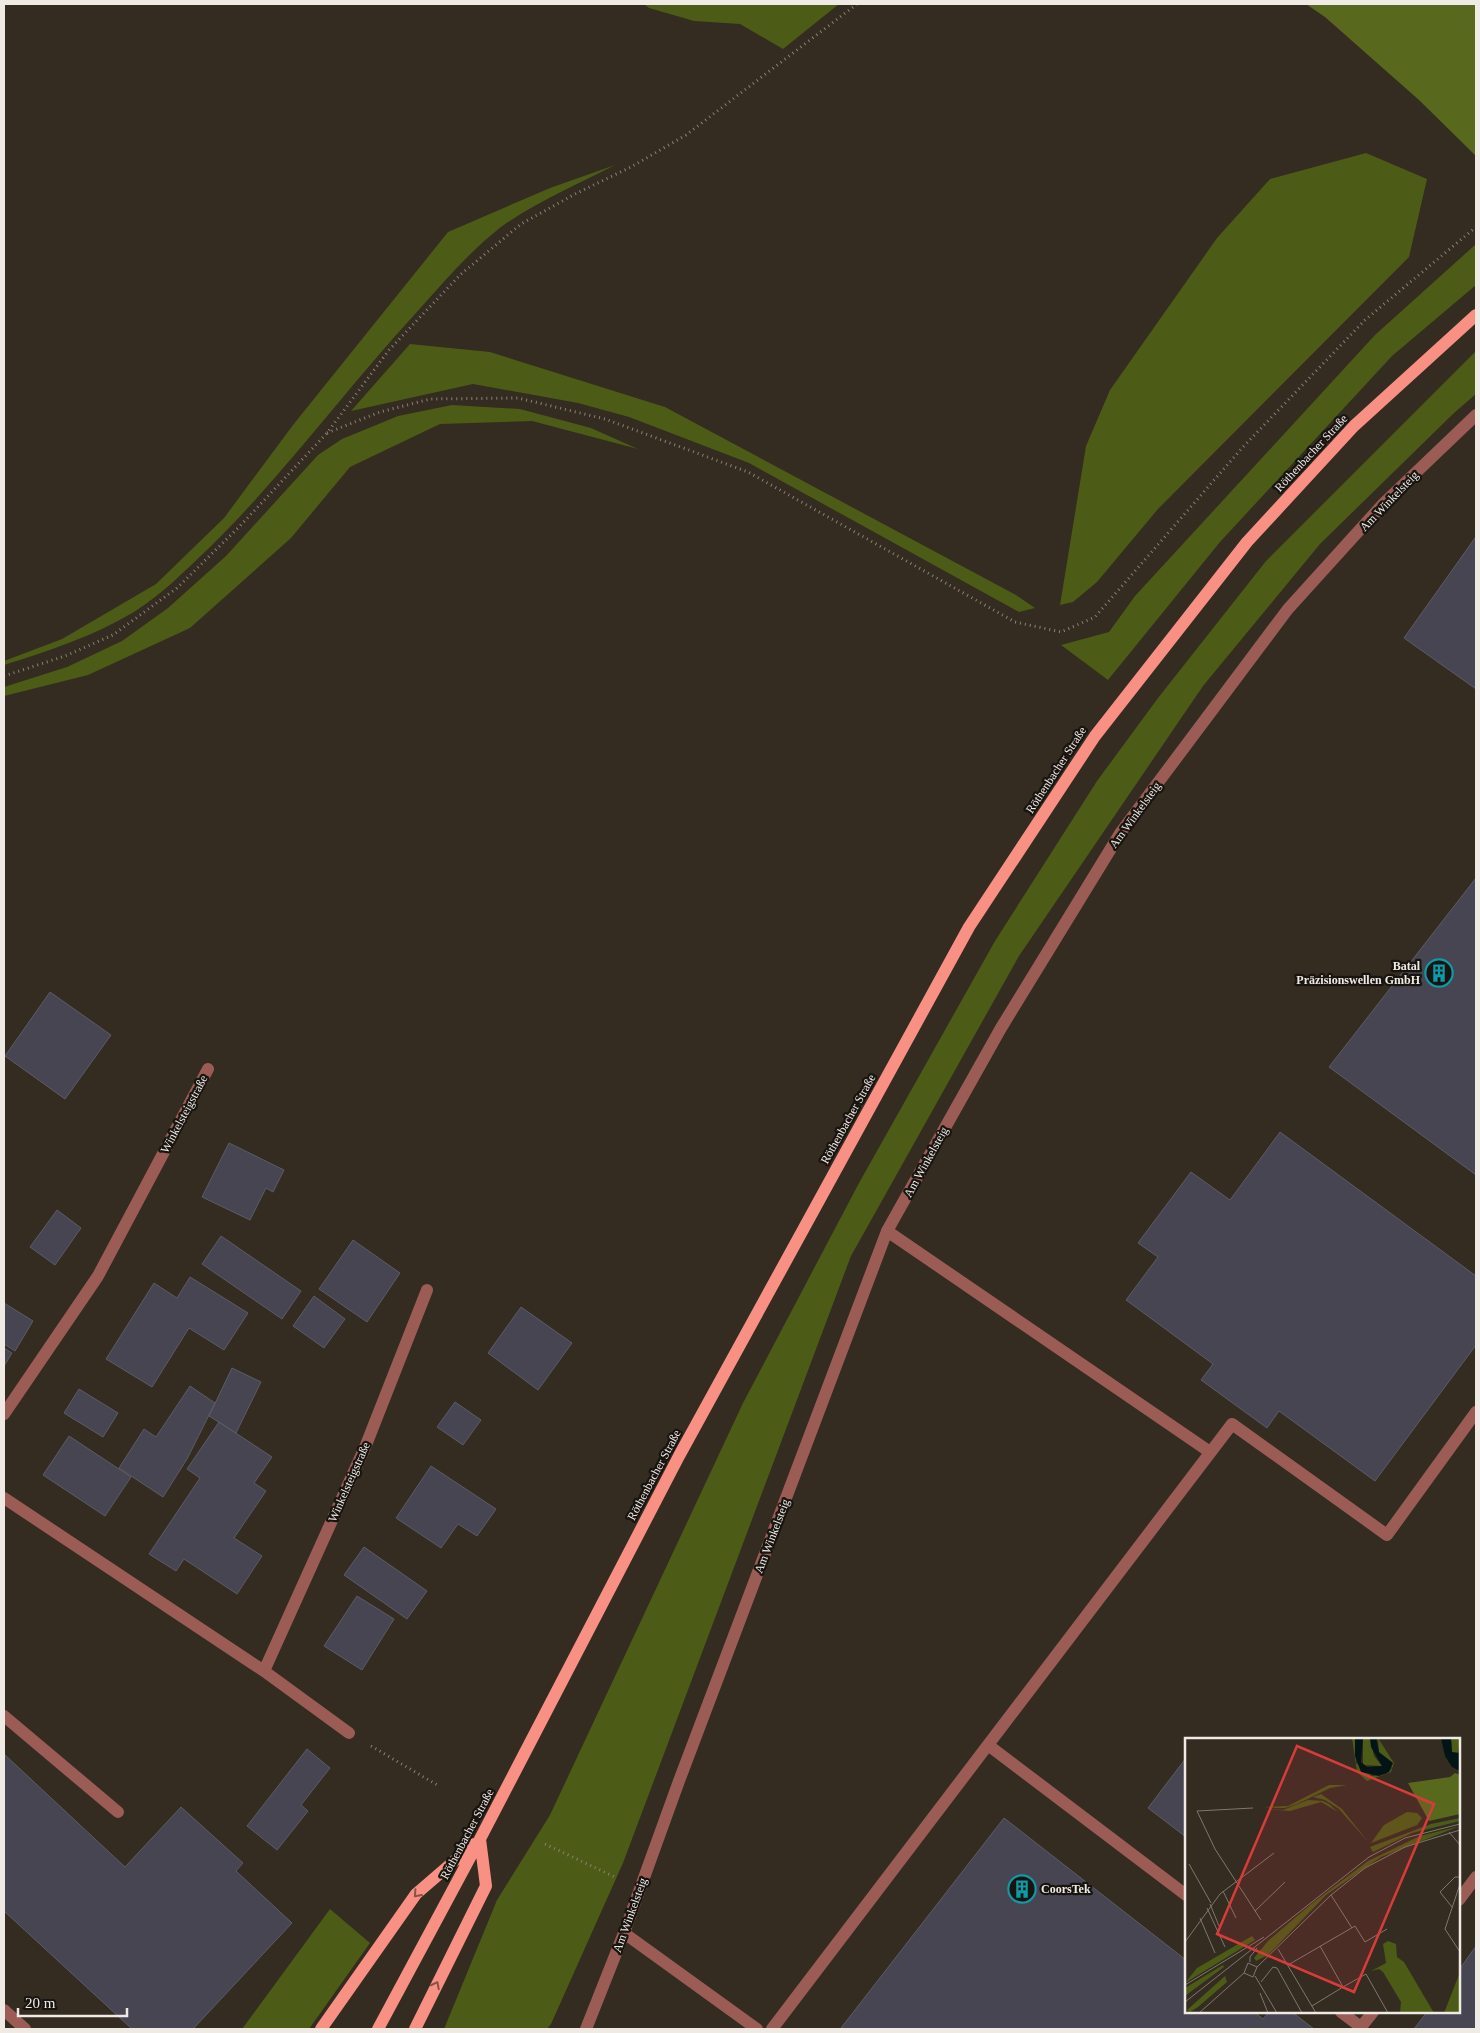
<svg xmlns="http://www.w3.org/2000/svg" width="1480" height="2033" font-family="Georgia,serif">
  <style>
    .green { fill: #4c5b16 }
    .forest { fill: #58691e }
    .building { fill: #474552; stroke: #5c5b68 }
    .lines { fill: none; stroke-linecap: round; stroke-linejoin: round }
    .path { stroke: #898279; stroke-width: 3; stroke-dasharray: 1 4; stroke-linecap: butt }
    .minor { stroke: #9a5c54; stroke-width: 12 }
    .major { stroke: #f89184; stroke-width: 12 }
    .oneway { stroke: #88524a }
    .labels { text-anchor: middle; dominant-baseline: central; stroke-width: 4.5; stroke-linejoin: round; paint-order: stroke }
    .street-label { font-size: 12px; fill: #f0eae4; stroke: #181410 }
    .poi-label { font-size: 12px; font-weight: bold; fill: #f0eae4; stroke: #181410; text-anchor: end }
    .inset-road { fill: none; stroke: #7f776f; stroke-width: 1 }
    .view { fill: #d93b3b; fill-opacity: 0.15; stroke: #d93b3b; stroke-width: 2.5 }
    .inset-edge { fill: none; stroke: #f0eae4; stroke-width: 2.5 }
  </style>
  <rect width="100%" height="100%" fill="#342b21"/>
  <path class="green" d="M644,4H839L783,49L740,24L694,21L649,8Z
    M1366,153L1427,179L1409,257L1158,509L1097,582L1073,602L1060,605L1086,446L1110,390L1217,238L1270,179Z
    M615,165C576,185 536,202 501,227C469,252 443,283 416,313C345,390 283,476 208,549C185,571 161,595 134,612C94,636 48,651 4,665V661L62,639L156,584L224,518L293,425L448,232L550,188Z
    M1476,244V285L1392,356L1220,542L1108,680L1061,645L1109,632L1135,596L1375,335Z
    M410,344L490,352L665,407L1016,595L1035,608L1019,612L749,463L629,417L578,403L473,384L351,411Z
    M1476,351V394L1454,413L1320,544L1203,686L1019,956L851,1256L623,1863L551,2024L547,2029H444L497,1900L550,1815L743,1403L859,1183L995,941L1097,781L1158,698L1266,561Z
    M452,405L520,409L591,428L638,449L532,421L440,424L350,467L291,538L190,628L88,675L4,696V687L67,667L122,641L168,608L226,556L318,455L342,439L398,416Z
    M330,1909L370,1943L309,2029H242Z"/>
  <path class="forest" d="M1306,4H1476V156L1419,100L1325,17Z"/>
  <path class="building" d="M1475,538H1476V689L1404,638Z
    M1476,878V1175L1329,1067Z
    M50,992L111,1035L65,1099L5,1056Z
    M1280,1132L1476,1276V1345L1375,1481L1279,1411L1267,1428L1201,1380L1213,1364L1126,1300L1158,1257L1138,1243L1191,1172L1230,1200Z
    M229,1143L284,1170L273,1192L266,1188L250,1220L202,1197Z
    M57,1210L81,1228L55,1265L30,1247Z
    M221,1236L301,1291L282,1319L202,1264Z
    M353,1240L400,1273L367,1322L319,1289Z
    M190,1277L248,1313L224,1350L189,1328L152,1387L106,1359L154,1283L177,1298Z
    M314,1296L345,1319L324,1348L293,1326Z
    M4,1303L33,1321L15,1351L4,1344Z
    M521,1307L572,1343L538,1390L488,1353Z
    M4,1348L12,1353L4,1366Z
    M232,1368L261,1382L236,1433L209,1416Z
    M190,1386L215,1403L187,1459L163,1497L119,1468L144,1429L156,1437Z
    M79,1389L118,1413L103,1437L64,1413Z
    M455,1402L481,1420L463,1445L437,1427Z
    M219,1422L272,1457L254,1483L266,1491L234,1538L262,1556L237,1594L184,1559L176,1571L149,1554L200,1478L187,1469Z
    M69,1436L131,1477L105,1516L43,1475Z
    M431,1466L496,1509L477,1536L458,1524L441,1548L396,1518Z
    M364,1547L427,1591L407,1619L344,1575Z
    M357,1596L394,1619L362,1670L324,1646Z
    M307,1749L330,1768L301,1805L308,1811L277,1850L247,1826Z
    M4,1754L125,1867L181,1807L243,1863L236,1871L292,1923L193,2029H132L4,1911Z
    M1186,1758V1837L1148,1808Z
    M1004,1818L1186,1960V2012H1254L1263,2019L1269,2012H1292L1314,2029H843L841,2028Z
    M1476,1946V2029H1414L1427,2012H1459V1970Z"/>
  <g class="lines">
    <path class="path" d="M327,433L380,412L430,399L518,398L605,419L748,472L1015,622L1061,632L1095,617L1242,448L1365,320L1476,227
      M4,676L65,656L113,635L177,588L239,527L327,433L389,350L460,275L521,224L575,194L631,167L686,135L857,4
      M371,1746L439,1786
      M545,1844L617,1878"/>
    <path class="minor" d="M887,1231L1210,1452
      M4,1414L98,1276L208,1069
      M4,1498L264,1671L349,1733
      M264,1671L366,1445L427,1290
      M4,1716L118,1812
      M988,1745L1186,1895
      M1459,1900L1476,1877
      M624,1933L757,2029
      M4,2010L25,2029
      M1341,2012L1361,2027L1373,2012
      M586,2029L624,1933L679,1781L887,1231L1001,1028L1121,832L1288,609L1384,503L1476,415
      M772,2029L1232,1424L1387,1535L1476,1412"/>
    <path class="major" d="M321,2029L416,1894L474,1844
      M378,2029L480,1839L679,1456L969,927L1095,736L1247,542L1354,426L1476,315
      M415,2029L486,1886L480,1839"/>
  </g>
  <defs><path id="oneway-chevron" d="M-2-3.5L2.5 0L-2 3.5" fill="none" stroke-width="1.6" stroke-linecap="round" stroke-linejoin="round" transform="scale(1.25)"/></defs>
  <g class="oneway">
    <use href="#oneway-chevron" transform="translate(417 1894) rotate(132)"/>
    <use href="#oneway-chevron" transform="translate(436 1985) rotate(-63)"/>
  </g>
  <defs>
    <g id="building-ring" transform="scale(1.4375)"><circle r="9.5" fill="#181410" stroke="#0f9aa8" stroke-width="1.5"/><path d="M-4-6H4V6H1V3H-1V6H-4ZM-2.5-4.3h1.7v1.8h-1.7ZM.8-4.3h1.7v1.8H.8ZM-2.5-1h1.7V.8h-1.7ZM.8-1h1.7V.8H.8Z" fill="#0f9aa8"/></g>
  </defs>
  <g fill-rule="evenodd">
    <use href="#building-ring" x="1439" y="973"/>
    <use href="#building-ring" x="1022" y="1889"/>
  </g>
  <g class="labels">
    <g class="street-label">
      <text transform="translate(1311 453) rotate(-47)">Röthenbacher Straße</text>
      <text transform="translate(1389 501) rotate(-46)">Am Winkelsteig</text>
      <text transform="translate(1056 770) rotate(-57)">Röthenbacher Straße</text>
      <text transform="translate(1135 815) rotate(-54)">Am Winkelsteig</text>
      <text transform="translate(184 1114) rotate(-62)">Winkelsteigstraße</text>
      <text transform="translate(848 1119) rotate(-61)">Röthenbacher Straße</text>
      <text transform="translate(926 1162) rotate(-61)">Am Winkelsteig</text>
      <text transform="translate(654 1475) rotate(-62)">Röthenbacher Straße</text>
      <text transform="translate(349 1482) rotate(-66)">Winkelsteigstraße</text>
      <text transform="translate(772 1536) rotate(-69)">Am Winkelsteig</text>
      <text transform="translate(467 1834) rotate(-62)">Röthenbacher Straße</text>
      <text transform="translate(630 1915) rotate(-70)">Am Winkelsteig</text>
    </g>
    <g class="poi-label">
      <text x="1420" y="966">Batal<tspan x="1420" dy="14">Präzisionswellen GmbH</tspan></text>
      <text x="1041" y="1889" text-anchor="start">CoorsTek</text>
    </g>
  </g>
  <g transform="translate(1185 1738)">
    <rect width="275" height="275" fill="#342b21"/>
    <path d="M167,0H170L171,25L187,38L201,36L207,30L194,15L193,0L209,25L206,34L182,43L172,34ZM178,0H185L189,18L197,28L178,27ZM266,0H275L273,16L267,14ZM144,47H162L145,50L112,66L100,70H92L78,69L103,68ZM136,56L157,71L184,105L154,71L140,62L128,59ZM123,62L138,63L144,66L153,74L136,64L105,73L78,71L98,72ZM222,74L232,75L237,80L232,87L186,105L199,87ZM275,80V83L227,95L188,114L185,109L246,86ZM275,88L196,119L141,157L83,217L71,223L69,220L83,203L125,167L183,123L235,98ZM67,198L70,202L0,245L12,230ZM203,203L211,206L212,219L219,224L249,275H215L216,264L198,234L194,231L186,233L201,225L198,206ZM38,227L39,229L0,258V250ZM275,234V275H259ZM40,238L42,244L13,269L5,274L2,272Z" fill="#4c5b16"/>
    <path d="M270,35L275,37V76L244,83L223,45L265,39Z" fill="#58691e"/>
    <path d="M170,0H178L176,24L182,29L197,28L186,9L185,0H191L194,14L208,25L204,34L194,38L176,34L170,18ZM256,0H266L267,14L275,15V33L267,29L260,18Z" fill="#031417"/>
    <path class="inset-road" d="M12,73L30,111L76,182M12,73L68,70M264,94L275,107M4,126L26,165M275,146L260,191L275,214M38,153L51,180M146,157L167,190M25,166L34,188M267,169L255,154L270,139H275M22,170L40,209M70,173L100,144M15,180L30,215M0,204L35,156L89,115M135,208L158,249L181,236L203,275M93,211L131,275M65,224V219L72,210M103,227L170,188L180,204L202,191M72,229L146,157L180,130L220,109L275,92M59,235L63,225L72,229M59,235L68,239L72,229M70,238L92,275M76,244L88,229L92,230L117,275M0,247L79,199M75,255L83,275M0,264L184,119L220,100L275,86M127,268L158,249M14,275L59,235"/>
    <path class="view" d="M112,8L249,66L169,254L32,196Z"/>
    <rect width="275" height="275" class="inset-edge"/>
  </g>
  <rect width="1480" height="2033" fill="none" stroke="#f0eae4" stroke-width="10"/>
  <path d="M18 2008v8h109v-8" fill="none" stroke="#f0eae4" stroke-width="2.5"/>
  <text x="25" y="2008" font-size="15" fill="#f0eae4" stroke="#181410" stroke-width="4" paint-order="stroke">20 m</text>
</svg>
